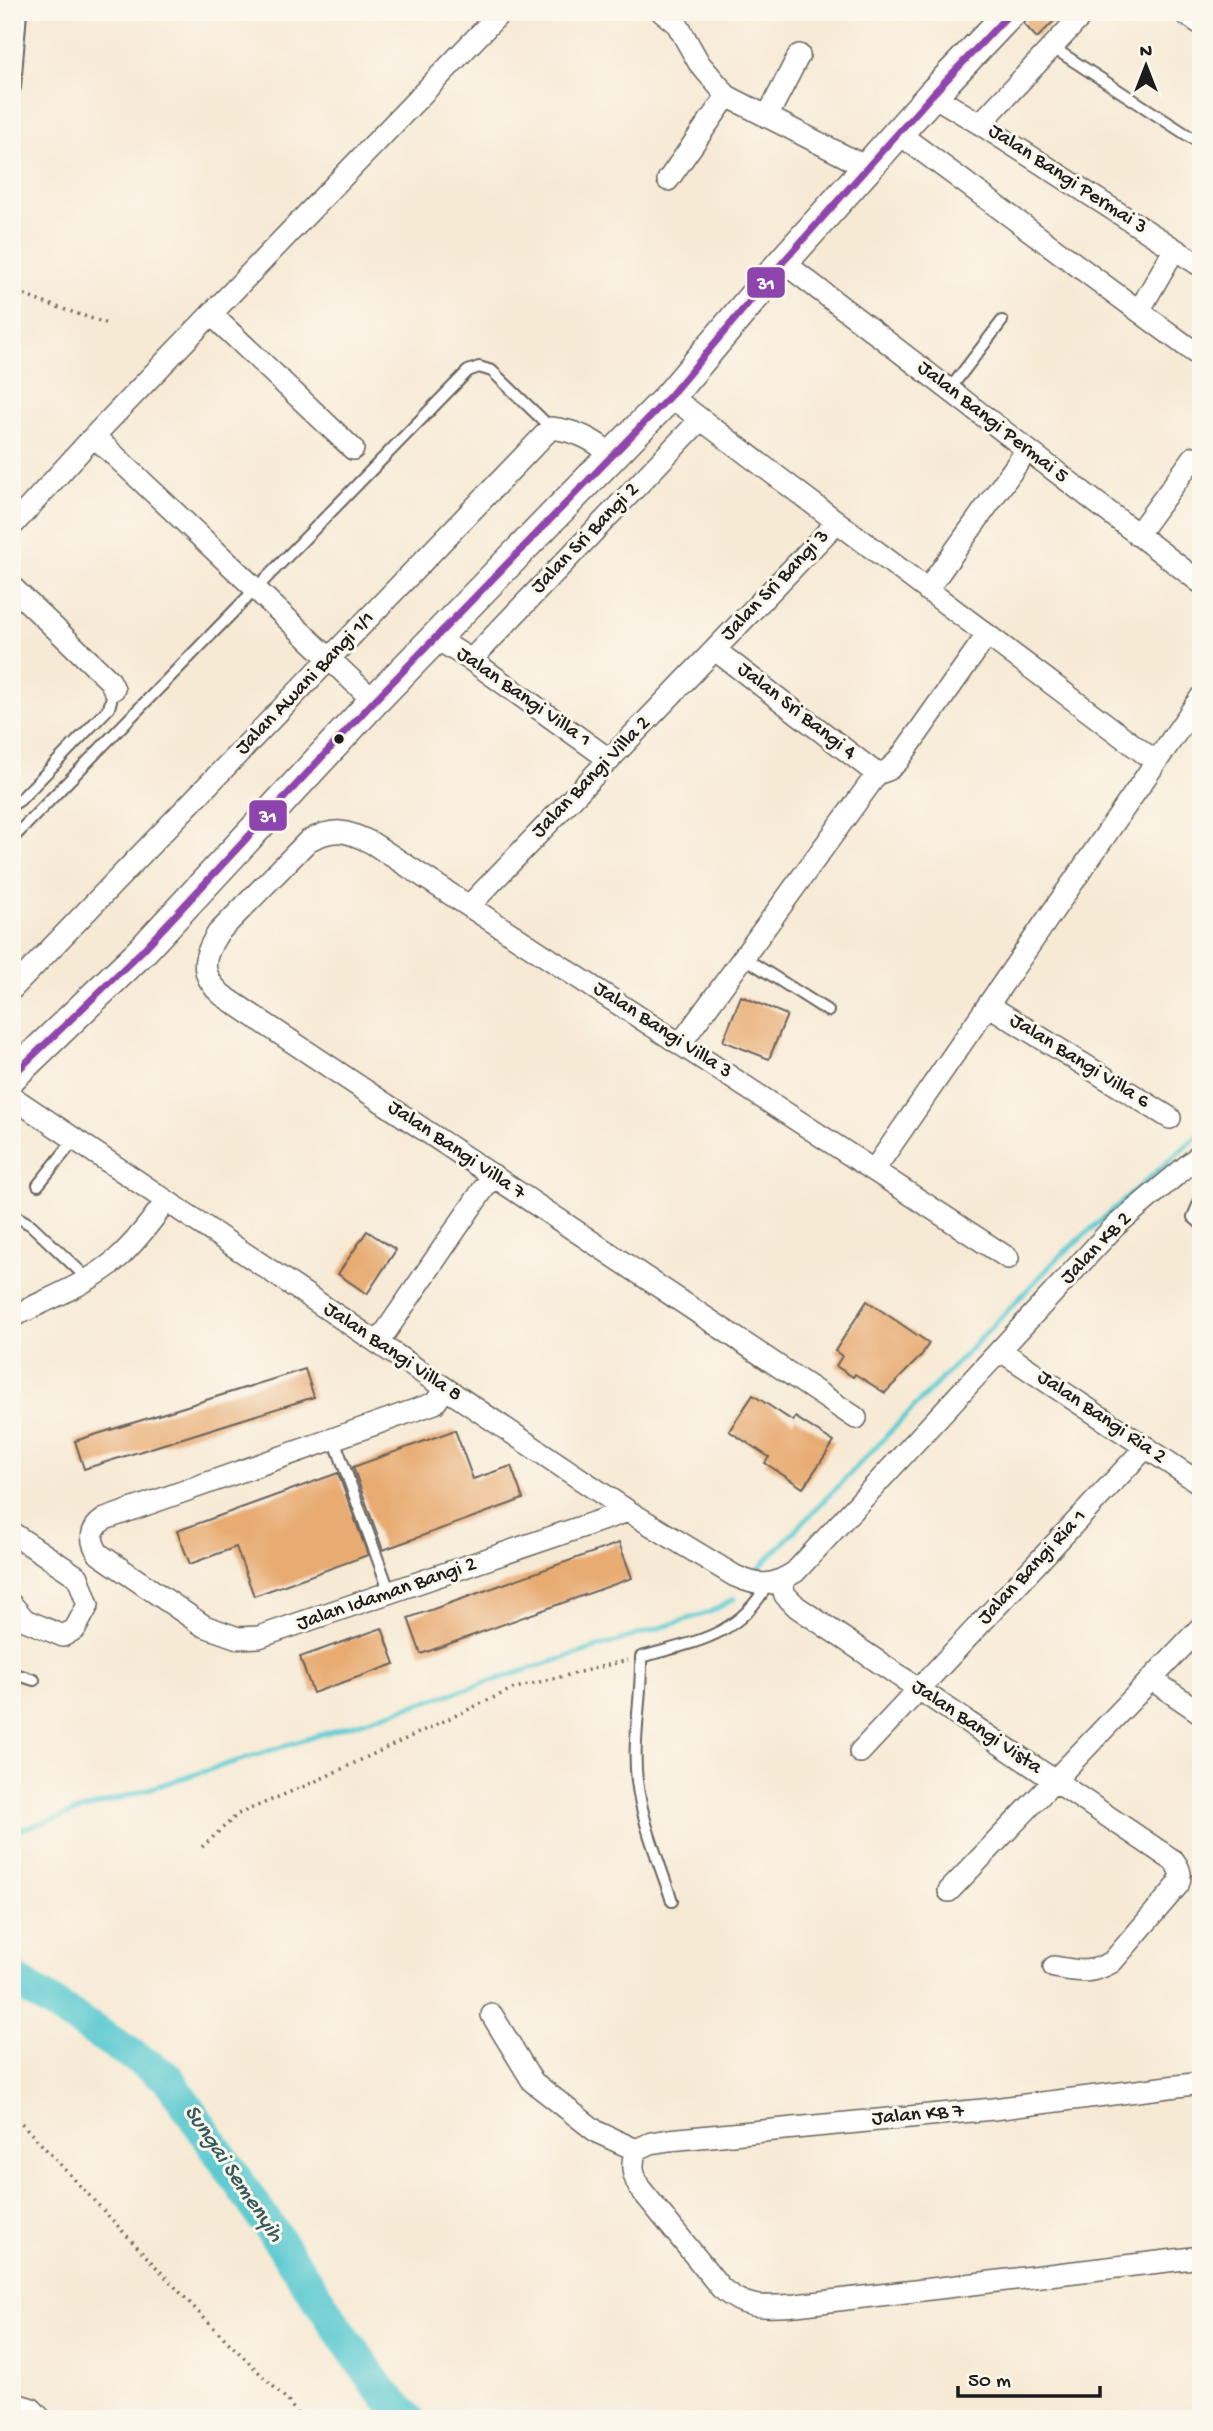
<svg xmlns="http://www.w3.org/2000/svg" width="1213" height="2431" font-family="'Gochi Hand',sans-serif">
  <style>
    .lines { fill: none; stroke-linecap: round; stroke-linejoin: round }
    .stream { stroke: #5dcad1; stroke-width: 5 }
    .river { stroke: #5dcad1; stroke-width: 33 }
    .building { fill: #e8ab72 }
    .lane-casing { stroke: #69645d; stroke-width: 14 }
    .street-casing { stroke: #69645d; stroke-width: 24 }
    .secondary-casing { stroke: #69645d; stroke-width: 33 }
    .path { stroke: #69645d; stroke-width: 3.5; stroke-dasharray: 2 5; stroke-linecap: butt }
    .lane { stroke: #fff; stroke-width: 10 }
    .street { stroke: #fff; stroke-width: 21 }
    .secondary { stroke: #fff; stroke-width: 30 }
    .bus-1-casing { stroke: #fbf7ec; stroke-width: 12 }
    .bus-1 { stroke: #8e44ad; stroke-width: 7 }
    .bus-dot { fill: #1c1c1c; stroke: #fbf7ec; stroke-width: 2.5 }
    .labels { text-anchor: middle; dominant-baseline: central; stroke-width: 6; stroke-linejoin: round; paint-order: stroke }
    .street-label { font-size: 21px; fill: #1c1c1c; stroke: #fbf7ec }
    .water-label { font-size: 23px; font-style: italic; fill: #33595b; stroke: #fbf7ec }
    .line-badge { stroke: #fbf7ec; stroke-width: 2.5 }
    .badge-label { font-size: 19px; text-anchor: middle; font-weight: bold; fill: #fff }
  </style>
  <rect width="100%" height="100%" fill="#fbf7ec"/>
  <filter id="ink" filterUnits="userSpaceOnUse"><feTurbulence type="fractalNoise" baseFrequency=".0143" numOctaves="2"/><feDisplacementMap in="SourceGraphic" scale="14" xChannelSelector="R" yChannelSelector="G"/><feConvolveMatrix kernelMatrix="1 2 1 2 8 2 1 2 1" color-interpolation-filters="sRGB"/></filter>
  <filter id="wash" filterUnits="userSpaceOnUse"><feTurbulence type="fractalNoise" baseFrequency=".00686" numOctaves="4" result="noise"/><feDisplacementMap in="SourceGraphic" scale="28" xChannelSelector="R" yChannelSelector="G"/><feGaussianBlur stdDeviation="1.57" result="paint"/><feColorMatrix in="noise" values="0 0 0 0 0 0 0 0 0 0 0 0 0 0 0 0 0 1.4 0 .05"/><feComposite in="paint" operator="in"/></filter>
  <g filter="url(#wash)">
    <rect width="100%" height="100%" fill="#f7ead5"/>
    <g class="lines">
      <path class="stream" d="M755,1572L1059,1257L1201,1133
        M12,1832L710,1612L734,1599"/>
      <path class="river" d="M12,1978L168,2078L378,2387L409,2419"/>
    </g>
    <g id="blocks">
      <path class="building" d="M1030,12H1063L1037,38L1024,24Z
        M741,996L787,1015L769,1059L723,1041Z
        M367,1231L396,1250L367,1294L338,1274Z
        M867,1301L929,1343L921,1356L885,1393L855,1374L853,1377L836,1366L842,1356L835,1351Z
        M305,1369L314,1397L84,1469L75,1441Z
        M753,1395L793,1421L795,1417L834,1442L803,1488L765,1463L769,1457L729,1431Z
        M455,1430L473,1479L511,1466L523,1499L383,1550L353,1467Z
        M338,1473L368,1555L254,1596L236,1547L190,1564L177,1531Z
        M619,1543L632,1578L421,1654L408,1618Z
        M382,1628L395,1664L313,1693L300,1657Z"/>
    </g>
  </g>
  <g filter="url(#ink)">
    <use href="#blocks" fill-opacity="0" stroke="#69645d" stroke-width="2"/>
    <g class="lines">
      <g class="lane-casing">
        <path id="lane" d="M1052,47L1201,144
          M12,96L15,87L21,12
          M949,390L1002,321
          M12,805L20,800L109,708L114,689
          M12,839L468,371L479,367L492,371L551,428
          M743,957L828,1011
          M38,1185L75,1139
          M1201,1198L1193,1217L1201,1224
          M12,1214L31,1225L88,1279
          M334,1439L390,1593
          M12,1673L34,1680
          M672,1901C659,1862 642,1822 637,1781C632,1740 642,1699 641,1657C694,1642 738,1637 767,1585"/>
      </g>
      <g class="street-casing">
        <path id="street" d="M662,12L677,24L699,63L727,96L868,168
          M1183,12L1201,24
          M932,95L980,124L1201,266
          M767,117L799,55
          M980,124L1085,12
          M898,133L1201,357
          M668,180L727,96
          M783,262L1201,583
          M1139,311L1174,250
          M211,314L353,449
          M670,396L1156,762
          M94,436L374,701
          M12,526L94,436L501,12
          M1137,535L1194,457
          M12,587L110,681L114,689
          M927,590L1027,450
          M434,637L471,660L610,760
          M715,650L877,774
          M471,660L701,419
          M469,906L837,522
          M12,989L551,428C577,431 593,439 613,456
          M988,1005L1170,1118
          M681,1043L877,774L888,770L898,761L987,635
          M12,1097L628,1511L735,1576C760,1587 772,1587 795,1572L1114,1227L1201,1154
          M874,1170L1201,697
          M12,1317C47,1299 87,1285 117,1259C136,1242 151,1222 166,1201
          M378,1343L493,1175
          M1001,1351L1201,1484
          M445,1389L435,1403L105,1519C90,1528 89,1540 99,1554L204,1626L238,1638L259,1637L628,1511
          M856,1418L222,995C199,974 202,958 218,933L308,841C334,827 346,830 372,843L1008,1258
          M12,1533L78,1577L88,1605L75,1629L63,1636L25,1620L12,1605
          M781,1581L785,1595L797,1607L1174,1861C1180,1869 1182,1875 1178,1885L1112,1962C1089,1975 1078,1971 1054,1967
          M1151,1679L1201,1713
          M860,1752L1146,1447
          M949,1891L1201,1627
          M492,2015L533,2082L597,2132L636,2150
          M636,2150C631,2164 632,2173 639,2187L721,2288C746,2310 764,2307 796,2305L1201,2257
          M636,2150L651,2143L669,2140L993,2109L1201,2083
          M12,2403L32,2409L41,2419"/>
      </g>
      <g class="secondary-casing">
        <path id="secondary" d="M12,1076L143,950L374,701L670,396L783,262L932,95L1011,12"/>
      </g>
      <path class="path" d="M12,289L36,300L105,323
        M202,1847L238,1814L314,1782L512,1689L628,1660
        M12,2113L204,2318L287,2400L301,2419"/>
      <use href="#lane" class="lane"/>
      <use href="#street" class="street"/>
      <use href="#secondary" class="secondary"/>
      <g class="bus-1-casing">
        <path id="bus-1" d="M12,1076L143,950L374,701L670,396L783,262L932,95L1011,12"/>
      </g>
      <use href="#bus-1" class="bus-1"/>
    </g>
  </g>
  <circle class="bus-dot" cx="339" cy="739" r="6"/>
  <g class="labels">
    <g class="street-label">
      <text transform="translate(1067 180) rotate(33)">Jalan Bangi Permai 3</text>
      <text transform="translate(992 423) rotate(38)">Jalan Bangi Permai 5</text>
      <text transform="translate(586 539) rotate(-46)">Jalan Sri Bangi 2</text>
      <text transform="translate(776 586) rotate(-46)">Jalan Sri Bangi 3</text>
      <text transform="translate(306 684) rotate(-46)">Jalan Awani Bangi 1/1</text>
      <text transform="translate(523 698) rotate(35)">Jalan Bangi Villa 1</text>
      <text transform="translate(796 712) rotate(38)">Jalan Sri Bangi 4</text>
      <text transform="translate(592 778) rotate(-46)">Jalan Bangi Villa 2</text>
      <text transform="translate(662 1031) rotate(33)">Jalan Bangi Villa 3</text>
      <text transform="translate(1079 1062) rotate(32)">Jalan Bangi Villa 6</text>
      <text transform="translate(456 1151) rotate(34)">Jalan Bangi Villa 7</text>
      <text transform="translate(1097 1249) rotate(-46)">Jalan KB 2</text>
      <text transform="translate(392 1353) rotate(34)">Jalan Bangi Villa 8</text>
      <text transform="translate(1101 1418) rotate(34)">Jalan Bangi Ria 2</text>
      <text transform="translate(1033 1568) rotate(-47)">Jalan Bangi Ria 1</text>
      <text transform="translate(387 1595) rotate(-19)">Jalan Idaman Bangi 2</text>
      <text transform="translate(976 1728) rotate(34)">Jalan Bangi Vista</text>
      <text transform="translate(918 2116) rotate(-5)">Jalan KB 7</text>
    </g>
    <g class="water-label">
      <text transform="translate(233 2174) rotate(56)">Sungai Semenyih</text>
    </g>
  </g>
  <g class="line-badge">
    <rect x="746" y="266" width="40" height="33" rx="7" fill="#8e44ad"/>
    <rect x="248" y="799" width="40" height="33" rx="7" fill="#8e44ad"/>
  </g>
  <g class="badge-label">
    <text x="766" y="289">31</text>
    <text x="268" y="822">31</text>
  </g>
  <rect width="1213" height="2431" fill="none" stroke="#fbf7ec" stroke-width="42"/>
  <g transform="translate(1146 66)" stroke="#fbf7ec" stroke-width="5" paint-order="stroke">
  <path d="M0-5L12 26L0 18L-12 26Z" fill="#1c1c1c"/>
  <text y="-10" font-size="19" font-weight="bold" text-anchor="middle" fill="#1c1c1c">N</text>
  </g>
  <path d="M958 2386v10h142v-10" fill="none" stroke="#1c1c1c" stroke-width="3.5"/>
  <text x="968" y="2386" font-size="21" fill="#1c1c1c" stroke="#fbf7ec" stroke-width="5" paint-order="stroke">50 m</text>
</svg>
